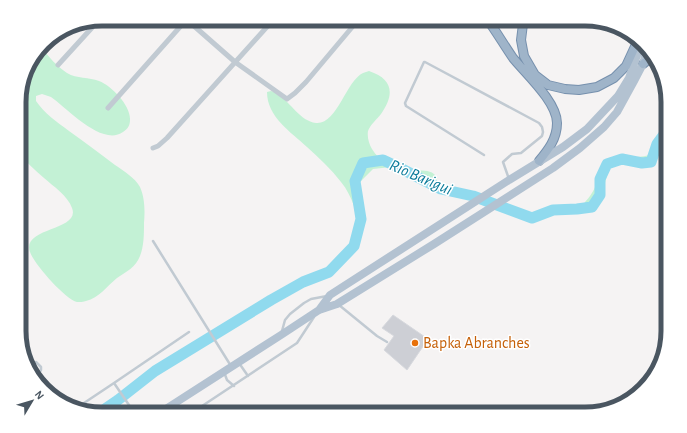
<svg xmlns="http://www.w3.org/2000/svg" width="687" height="433" font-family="'Alegreya Sans',sans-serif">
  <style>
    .green { fill: #c3f1d5 }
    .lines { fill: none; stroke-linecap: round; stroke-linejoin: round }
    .river { stroke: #90daee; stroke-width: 11 }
    .building { fill: #cdcfd5; stroke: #d7d9de }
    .trunk-casing { stroke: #7690ad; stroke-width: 10 }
    .service { stroke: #c1cad2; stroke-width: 2.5 }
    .minor { stroke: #c1cad2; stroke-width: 5 }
    .primary { stroke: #b3c2d1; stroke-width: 8 }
    .trunk { stroke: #9fb4c9; stroke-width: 8 }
    .food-dot { fill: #e8710a; stroke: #fff; stroke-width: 1.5 }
    .labels { text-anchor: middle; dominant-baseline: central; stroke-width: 3; stroke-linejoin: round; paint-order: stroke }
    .food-label { font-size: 16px; fill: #c56008; stroke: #fff; text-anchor: start }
    .water-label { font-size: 17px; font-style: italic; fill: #0c7c9b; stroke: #fff }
    .rim { fill: none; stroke: #4a5661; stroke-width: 5 }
  </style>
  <rect width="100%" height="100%" fill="#f5f3f3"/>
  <path class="green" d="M42,47C47,56 58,67 67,73C77,79 89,77 99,81C112,86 131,106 130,120C130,125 128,129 123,132C102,147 67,108 51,97C48,96 45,95 42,94L36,96V101C44,113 57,122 69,131C85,142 100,154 115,165C124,171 135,178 140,187C145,198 145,212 144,223C144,234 144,246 140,256C136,267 126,272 117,278C107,286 99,298 86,301C84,302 79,302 77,302C65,299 34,264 30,252C21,227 81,231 72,208C68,196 53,186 44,178C35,170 27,163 20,155V92L28,65Z
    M369,71C393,79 395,94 381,114C377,119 370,125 368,131C367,137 369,144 372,149C379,161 392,168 405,170C412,171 430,168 435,175C438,180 436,185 434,190L391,167L373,169L358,184L363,223L362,226C358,220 357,213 354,206C351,198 347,189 341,182C331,169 319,158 307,147C291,132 267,117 267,92L271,91C274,92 277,93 279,95C291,103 300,121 316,123C337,125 346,81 363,73C365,72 367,72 369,71Z
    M653,154L649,162L622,160L610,165L601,197L592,207L579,209C585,202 592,195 595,187C599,178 599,164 607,159C616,154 626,158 635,157C641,157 647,156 653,154Z"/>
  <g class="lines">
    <path class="river" d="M99,413L118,400L155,371L271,300L303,282L329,272L354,246L361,219L355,181L363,163L383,160L398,167L441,189L473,196L532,218L553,210L577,209L592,207L600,195V179L607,164L622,159L642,163L651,162L657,144L668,129"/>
  </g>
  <path class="building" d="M393,315L428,339L407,370L384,350L394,336L382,328Z"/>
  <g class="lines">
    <g class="trunk-casing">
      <path id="trunk" d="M487,19C496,31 504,45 513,58C526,74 557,102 557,123C557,139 548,150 539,161
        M525,19L523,24L521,40L524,56L535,75L548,85L565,89L579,90L597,87L614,78L626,66L638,40
        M643,64L653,56"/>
    </g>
    <path class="service" d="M484,155L406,106L405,103L424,62H425L539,123L542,127L543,132L542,136L521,153L512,154L503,162L509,179
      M153,241L231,366
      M339,305L377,336L387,342
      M282,331L285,320L290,314L304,303L311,299L327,296
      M239,363L248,376
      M29,368L33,364L36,362L41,367V370L35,379
      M224,372L227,380L234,386
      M114,383L189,332
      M78,407L114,383L131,408L140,414
      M131,408L133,414
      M190,414L297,343L314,317"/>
    <path class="minor" d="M186,19L235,62L287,99L295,93L306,82L359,19
      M458,23L459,19
      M58,65L99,20
      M108,108L187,19
      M153,148L158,146L167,138L274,19"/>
    <path class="primary" d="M319,310L330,295L509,180L563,147L587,129L618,96L629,78L641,44
      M158,414L281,335L319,310L337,304L434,244L553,168L580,148L604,127L617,112L634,81L643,64L647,50"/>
    <use href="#trunk" class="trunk"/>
  </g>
  <circle class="food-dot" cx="415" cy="343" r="4"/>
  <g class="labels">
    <g class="food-label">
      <text x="423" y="343">Bapka Abranches</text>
    </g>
    <g class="water-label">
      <text transform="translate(421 177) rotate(23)">Rio Barigui</text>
    </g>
  </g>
  <path d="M0 0H687V433H0ZM102 26H585A76 76 0 0 1 661 102V331A76 76 0 0 1 585 407H102A76 76 0 0 1 26 331V102A76 76 0 0 1 102 26Z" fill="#fff" fill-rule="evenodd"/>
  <path class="rim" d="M102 26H585A76 76 0 0 1 661 102V331A76 76 0 0 1 585 407H102A76 76 0 0 1 26 331V102A76 76 0 0 1 102 26Z"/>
  <g transform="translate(32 401) rotate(52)" stroke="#ffffff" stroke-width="3" paint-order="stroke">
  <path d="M0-3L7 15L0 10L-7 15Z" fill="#4a5661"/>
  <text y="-6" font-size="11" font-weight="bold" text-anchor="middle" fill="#4a5661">N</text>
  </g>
</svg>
